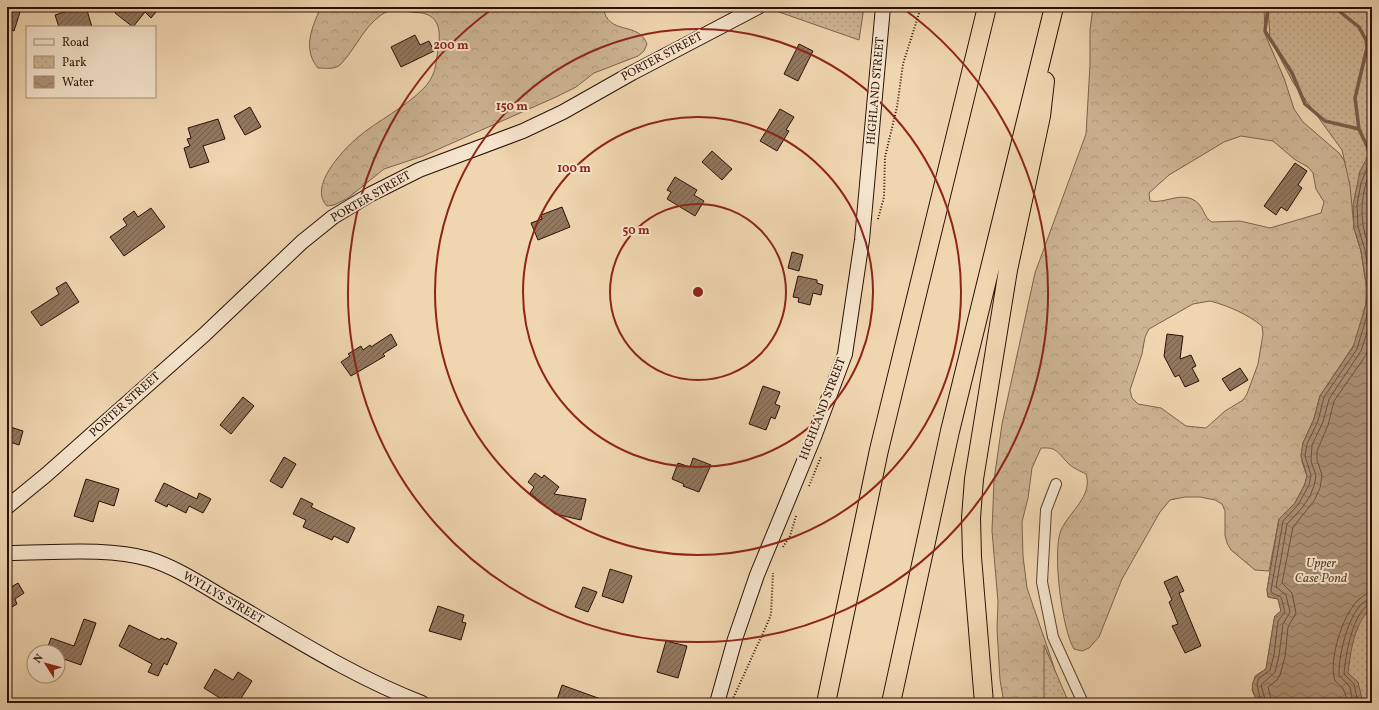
<svg xmlns="http://www.w3.org/2000/svg" width="1379" height="710" font-family="Vollkorn,serif">
  <style>
    .forest { fill: url(#forest-crowns); stroke: #7b624c; fill-rule: evenodd }
    .park { fill: url(#park-dots); stroke: #7b624c }
    .water { fill: url(#water-waves); stroke: #785e49 }
    .lines { fill: none; stroke-linecap: round; stroke-linejoin: round }
    .shore { stroke: #6a523e; stroke-width: 1 }
    .stream { stroke: #785e49; stroke-width: 3.5 }
    .building { fill: url(#building-hatch); stroke: #291105 }
    .street-casing { stroke: #5a4230; stroke-width: 12 }
    .secondary-casing { stroke: #291105; stroke-width: 16 }
    .highway-casing { stroke: #291105; stroke-width: 20 }
    .path { stroke: #291105; stroke-width: 2; stroke-dasharray: 1 2; stroke-linecap: butt }
    .street { stroke: #f5e4cc; stroke-width: 10 }
    .secondary { stroke: #f5e4cc; stroke-width: 14 }
    .highway { stroke: #efd5b0; stroke-width: 18 }
    .ring { fill: none; stroke: #8f2418; stroke-width: 2 }
    .labels { text-anchor: middle; dominant-baseline: central; stroke-width: 4; stroke-linejoin: round; paint-order: stroke }
    .street-label { font-size: 12px; fill: #291105; stroke: #f5e4cc }
    .water-label { font-size: 13px; font-style: italic; fill: #5d4532; stroke: #f5e4cc }
    .centre { fill: #8f2418; stroke: #f5e4cc; stroke-width: 2 }
    .ring-label { font-size: 12px; text-anchor: middle; font-weight: bold; fill: #8f2418; stroke: #f5e4cc; stroke-width: 4; stroke-linejoin: round; paint-order: stroke }
  </style>
  <defs>
    <pattern id="forest-crowns" width="20" height="18" patternUnits="userSpaceOnUse"><rect width="20" height="18" fill="#cdb493"/><path d="M2 6a3 3 0 1 1 6 0M12 15a3 3 0 1 1 6 0" fill="none" stroke="#b09a7d"/></pattern>
    <pattern id="park-dots" width="8" height="8" patternUnits="userSpaceOnUse"><rect width="8" height="8" fill="#cdb493"/><path d="M2 2h.1M6 6h.1" fill="none" stroke="#b09a7d" stroke-width="1.8" stroke-linecap="round"/></pattern>
    <pattern id="water-waves" width="16" height="10" patternUnits="userSpaceOnUse"><rect width="16" height="10" fill="#ac9276"/><path d="M0 5q4-4 8 0t8 0" fill="none" stroke="#8c765f"/></pattern>
    <pattern id="building-hatch" width="6" height="6" patternUnits="userSpaceOnUse"><rect width="6" height="6" fill="#90775e"/><path d="M-1 1l2-2M0 6l6-6M5 7l2-2" fill="none" stroke="#76604c"/></pattern>
  </defs>
  <rect width="100%" height="100%" fill="#efd5b0"/>
  <filter id="stains"><feTurbulence type="fractalNoise" baseFrequency=".005" numOctaves="4"/><feColorMatrix values="0 0 0 0 .2 0 0 0 0 .09 0 0 0 0 .02 0 0 0 .5 -.17"/></filter>
  <radialGradient id="worn" r=".72"><stop offset=".6" stop-color="#630" stop-opacity="0"/><stop offset="1" stop-color="#630" stop-opacity=".3"/></radialGradient>
  <path class="forest" d="M321,7H603C608,37 638,20 647,44L644,51L638,56L594,73L576,87L556,97L423,156L384,169L348,198L334,205L327,206C308,187 342,151 357,138C378,120 405,108 425,87C431,80 435,72 436,63C438,47 446,21 426,14C421,12 415,13 411,12C400,10 391,8 381,15C363,28 356,48 341,64C335,70 327,68 318,68C302,49 312,27 321,7Z
    M1093,7H1264L1265,34L1284,78L1294,109L1303,122L1339,153L1352,172L1354,228L1361,251L1367,290L1366,304L1356,342L1320,396L1314,419L1303,443L1302,462L1307,476L1305,484L1295,503L1279,519L1269,571L1255,570L1231,550L1227,543L1225,535V511L1222,504L1215,500L1200,497H1185L1170,500L1160,512L1122,579L1099,637L1089,648L1082,651L1074,649C1062,630 1052,551 1061,530C1070,511 1093,496 1086,474C1080,471 1072,468 1067,462C1057,452 1057,447 1041,448L1032,468L1028,498L1022,522L1023,556L1027,588L1053,664L1064,703H1004L1000,680L997,629L998,602L992,531L994,480L1002,424L1035,273L1086,134L1090,65V30ZM1241,136L1273,141L1294,159L1308,167L1313,173L1316,189L1324,202L1321,213L1270,228L1240,221L1212,222C1203,218 1205,205 1192,199C1178,193 1163,204 1150,201L1149,193L1169,175L1224,142ZM1210,301C1229,306 1247,314 1262,326L1263,334L1258,364L1247,394L1243,400L1225,411L1206,428L1186,426L1161,408L1138,404L1132,398L1130,390L1142,354L1145,337L1149,329L1193,304Z"/>
  <path class="park" d="M785,7H864L859,40L776,11Z
    M1268,7H1372V703H1258L1252,690L1255,676L1266,669L1274,620L1275,616L1281,611L1278,599L1268,597L1267,590L1279,519L1295,503L1305,484L1307,476L1301,456L1303,443L1314,419L1320,396L1356,342L1366,304L1367,290L1361,251L1354,228L1350,186L1342,150L1294,84L1270,39Z
    M1044,645L1069,703H1044Z"/>
  <path class="water" d="M1372,149V607C1354,624 1351,649 1348,673L1358,682L1363,703H1258C1249,686 1250,679 1266,669L1274,620L1275,616L1281,611L1278,599L1268,597L1267,590L1279,519L1295,503L1305,484L1307,476L1301,456L1303,443L1314,419L1320,396L1353,347L1366,304V282L1361,251L1354,228L1353,205L1360,171Z"/>
  <g class="lines">
    <path class="shore" d="M1372,167C1364,185 1360,204 1363,225C1365,237 1370,249 1372,261
      M1372,183C1367,199 1366,217 1372,232
      M1261,703L1257,684L1259,678L1270,670L1274,655L1278,621L1285,612L1281,597L1272,593L1271,590L1283,521L1298,505L1309,485L1311,475L1305,456L1307,444L1318,421L1324,397L1357,349L1370,305L1371,289L1365,250L1358,227L1357,205L1361,183L1372,156
      M1266,703L1261,685L1275,672L1279,656L1283,624L1290,612L1286,595L1276,587L1287,524L1302,508L1310,496L1314,486L1316,476L1311,461L1312,445L1323,422L1329,399L1361,351L1372,316
      M1272,703L1268,687L1277,680L1280,675L1285,657L1288,627L1296,613L1292,593L1282,583L1293,527L1314,501L1320,488L1322,475L1317,460V451L1328,425L1334,401L1366,355L1372,339
      M1347,703C1346,699 1346,694 1344,691C1342,685 1335,684 1334,677C1329,656 1347,594 1372,593
      M1353,703L1350,687L1339,675C1338,657 1350,600 1372,599
      M1358,703L1354,684L1344,674C1345,659 1353,606 1372,604"/>
    <path class="stream" d="M1268,7L1265,31L1292,73L1305,104L1325,121L1359,129
      M1334,7L1359,27L1366,40L1367,48L1355,98L1359,129L1372,157"/>
  </g>
  <path class="building" d="M80,7H86L92,27H59L55,15Z
    M120,7H160L151,18L145,12L133,27L115,13Z
    M7,8L20,12L14,31L7,28Z
    M415,35L420,45L429,41L434,51L401,67L391,47Z
    M799,44L813,51L798,81L784,74Z
    M250,107L261,127L245,135L234,116Z
    M780,109L794,117L786,130L789,131L777,151L760,141Z
    M218,119L225,139L203,146L209,162L190,168L184,148L190,146L187,139L191,138L188,128Z
    M712,151L732,169L722,180L702,162Z
    M1295,163L1307,171L1298,185L1302,188L1287,211L1281,207L1276,215L1264,206Z
    M675,177L697,190L694,195L704,201L695,216L667,199L671,192L667,190Z
    M562,207L570,227L538,240L531,223L542,219L541,215Z
    M151,208L165,227L124,256L110,237L127,225L123,219L134,211L138,217Z
    M792,252L803,255L799,271L788,268Z
    M798,276L817,280V283L823,285L821,295L813,293L810,305L798,302L799,298L793,297Z
    M66,282L79,302L41,326L31,312L59,294L56,288Z
    M391,334L397,345L383,354L385,356L351,376L341,362L350,356L348,354L361,346L363,350L370,345L371,347Z
    M1167,334L1183,336L1180,359L1191,355L1196,366L1192,368L1199,381L1185,387L1179,375L1175,377L1164,356Z
    M1240,368L1248,380L1230,391L1222,379Z
    M763,386L780,392L775,404L780,406L775,419L771,417L766,430L749,424Z
    M243,397L254,406L231,434L220,425Z
    M7,426L23,431L19,445L7,441Z
    M284,457L296,464L282,488L270,481Z
    M693,458L711,465L699,492L683,486L684,484L672,479L678,463L690,467Z
    M535,473L542,478L544,475L559,487L554,494L586,499L581,520L555,514L530,493L534,487L528,482Z
    M86,479L119,489L114,506L99,501L93,522L74,516Z
    M164,483L197,499L199,493L211,499L203,513L189,506L186,513L168,504L167,507L155,501Z
    M301,498L313,504L311,507L355,528L348,543L334,536L332,540L303,527L306,520L293,514Z
    M610,569L632,576L623,603L602,596Z
    M1177,576L1184,591L1179,593L1201,646L1185,653L1172,626L1178,624L1169,602L1172,600L1164,582Z
    M18,583L24,593L15,599L17,604L7,610V587L8,589Z
    M583,587L597,592L588,612L575,607Z
    M438,606L464,615L462,622L466,623L461,640L429,631Z
    M84,619L96,623L81,665L58,657V652H46L51,638L74,646Z
    M129,625L160,640L161,638L166,640L167,638L177,643L167,665L164,663L158,676L148,672L152,664L119,646Z
    M666,641L687,646L678,678L657,672Z
    M215,669L233,680L238,672L252,681L238,703H234L225,697L223,700L204,688Z
    M562,685L609,702V703H556Z"/>
  <g class="lines">
    <g class="street-casing">
      <path id="street" d="M1056,484L1046,510L1042,582L1053,637L1083,703"/>
    </g>
    <g class="secondary-casing">
      <path id="secondary" d="M7,507L46,475L204,335L302,242L333,217L371,194L419,170L523,131L563,112L632,73L758,7
        M7,553C52,553 106,547 149,559C179,568 208,589 235,604C295,639 356,678 422,703
        M717,703L735,639L757,575L814,437L845,354L862,240L883,7"/>
    </g>
    <g class="highway-casing">
      <path id="highway" d="M826,703L879,450L987,7
        M891,703L950,431L1054,7
        M984,703L972,557L971,518L974,479L1008,270L1041,116L1045,81"/>
    </g>
    <path class="path" d="M1371,7L1372,8
      M878,219L884,197L885,157L897,107L903,64L921,7
      M809,486L821,457
      M783,547L790,536L796,516
      M731,703L768,622L771,614L773,573"/>
    <use href="#street" class="street"/>
    <use href="#secondary" class="secondary"/>
    <use href="#highway" class="highway"/>
  </g>
  <g class="ring">
    <circle cx="698" cy="292" r="88"/>
    <circle cx="698" cy="292" r="175"/>
    <circle cx="698" cy="292" r="263"/>
    <path d="M901 7A350 350 0 1 1 495 7"/>
  </g>
  <g class="labels">
    <g class="street-label">
      <text transform="translate(662 57) rotate(-28)">PORTER STREET</text>
      <text transform="translate(876 91) rotate(-85)">HIGHLAND STREET</text>
      <text transform="translate(371 197) rotate(-30)">PORTER STREET</text>
      <text transform="translate(125 405) rotate(-42)">PORTER STREET</text>
      <text transform="translate(823 409) rotate(-69)">HIGHLAND STREET</text>
      <text transform="translate(223 598) rotate(30)">WYLLYS STREET</text>
    </g>
    <g class="water-label">
      <text x="1321" y="564">Upper<tspan x="1321" dy="15">Case Pond</tspan></text>
    </g>
  </g>
  <circle cx="698" cy="292" r="6" class="centre"/>
  <g class="ring-label">
    <text x="451" y="49">200 m</text>
    <text x="512" y="110">150 m</text>
    <text x="574" y="172">100 m</text>
    <text x="636" y="234">50 m</text>
  </g>
  <rect width="1379" height="710" fill="none" stroke="#efd5b0" stroke-width="24"/>
  <rect x="8" y="8" width="1363" height="694" fill="none" stroke="#291105" stroke-width="2"/>
  <rect x="12" y="12" width="1355" height="686" fill="none" stroke="#291105"/>
  <rect x="26" y="26" width="130" height="72" fill="#f5e4cc" stroke="#a3907c"/>
  <rect x="34" y="39" width="20" height="6" fill="#f5e4cc" stroke="#a3907c"/>
  <text x="62" y="46" font-size="12" fill="#291105">Road</text>
  <rect x="34" y="56" width="20" height="12" fill="url(#park-dots)" stroke="#a3907c"/>
  <text x="62" y="66" font-size="12" fill="#291105">Park</text>
  <rect x="34" y="76" width="20" height="12" fill="url(#water-waves)" stroke="#a3907c"/>
  <text x="62" y="86" font-size="12" fill="#291105">Water</text>
  <g transform="translate(46 664) rotate(306)"><circle r="19" fill="#f5e4cc" stroke="#a3907c"/>
  <path d="M0-3L7 15L0 10L-7 15Z" fill="#8f2418"/>
  <text y="-6" font-size="11" font-weight="bold" text-anchor="middle" fill="#291105">N</text>
  </g>
  <rect width="100%" height="100%" filter="url(#stains)"/>
  <rect width="100%" height="100%" fill="url(#worn)"/>
</svg>
